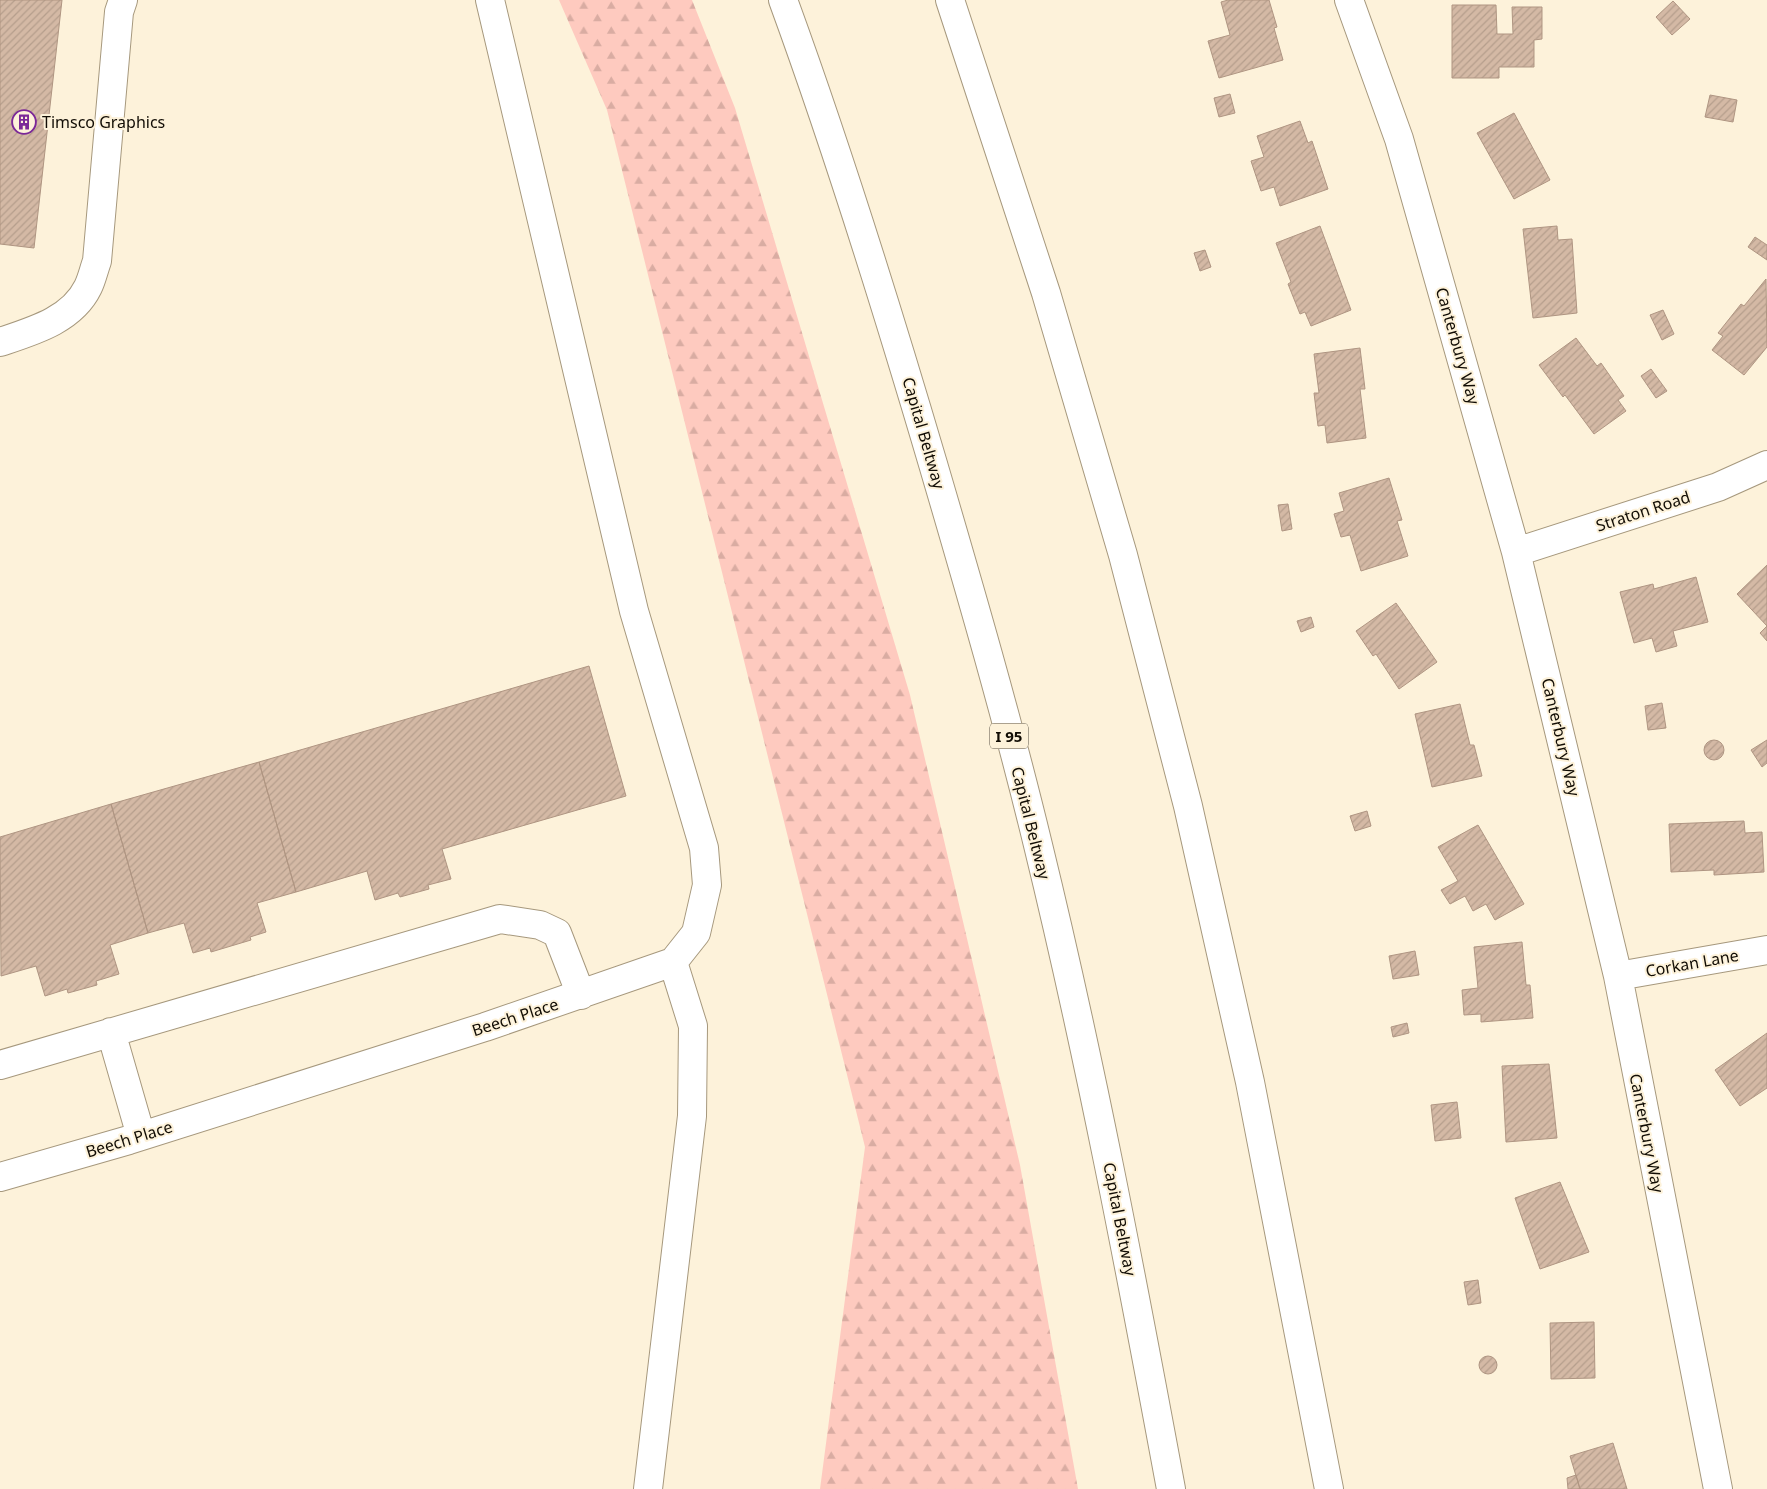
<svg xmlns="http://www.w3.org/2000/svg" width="1767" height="1489" font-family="'Noto Sans',sans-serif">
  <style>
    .forest { fill: url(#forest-firs) }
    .building { fill: url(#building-hatch); stroke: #af9582 }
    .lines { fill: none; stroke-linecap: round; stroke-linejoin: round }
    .minor-casing { stroke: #a6987d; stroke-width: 30 }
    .highway-casing { stroke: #a6987d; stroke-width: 30 }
    .minor { stroke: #fff; stroke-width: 28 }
    .highway { stroke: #fff; stroke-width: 28 }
    .labels { text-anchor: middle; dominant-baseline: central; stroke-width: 4; stroke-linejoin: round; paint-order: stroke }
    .shield { fill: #fdf2da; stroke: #585144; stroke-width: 1 }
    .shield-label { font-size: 15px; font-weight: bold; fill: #110c04 }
    .poi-label { font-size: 16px; fill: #110c04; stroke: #fdf2da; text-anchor: start }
    .street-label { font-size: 16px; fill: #110c04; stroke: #fdf2da }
  </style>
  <defs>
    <pattern id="forest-firs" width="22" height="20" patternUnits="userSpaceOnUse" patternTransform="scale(1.25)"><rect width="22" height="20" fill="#fecabf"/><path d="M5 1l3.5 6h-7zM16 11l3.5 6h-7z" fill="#d9aca2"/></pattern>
    <pattern id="building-hatch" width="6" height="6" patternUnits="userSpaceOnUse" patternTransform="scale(1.25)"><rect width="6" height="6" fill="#d4b9a5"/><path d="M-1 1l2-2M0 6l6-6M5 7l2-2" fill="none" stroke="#b59e8c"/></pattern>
  </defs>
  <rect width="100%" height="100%" fill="#fdf2da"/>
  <path class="forest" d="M559,0H692L735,108L910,695L1020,1165L1078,1489H820L865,1147L607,110Z"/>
  <path class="building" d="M0,0H62L34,248L0,244Z
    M1228,0H1269L1277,27L1274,28L1283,60L1219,78L1208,41L1230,35L1221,2Z
    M1673,1L1690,19L1672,35L1656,17Z
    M1452,5H1496L1497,34H1513L1512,7H1542V39L1534,40V67H1499V78H1452Z
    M1230,94L1235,113L1219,117L1214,98Z
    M1710,95L1737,100L1733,122L1705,117Z
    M1514,113L1550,180L1514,199L1477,133Z
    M1300,121L1308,143L1312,141L1328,189L1280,206L1274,187L1261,191L1251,161L1264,157L1257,136Z
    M1320,226L1351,310L1311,326L1305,312L1300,314L1288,284L1291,282L1276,243Z
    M1557,226L1558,240L1572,239L1577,313L1533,318L1523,229Z
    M1755,237L1767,245V260L1748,247Z
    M1205,250L1211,267L1200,271L1194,253Z
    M1766,279L1767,347L1744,375L1712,350L1723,336L1718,333L1741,304L1744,306Z
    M1663,310L1674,334L1662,340L1650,315Z
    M1576,338L1597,366L1601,363L1624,396L1618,400L1626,411L1594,434L1565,395L1563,397L1539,365Z
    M1360,348L1365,389H1360L1366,438L1327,443L1325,425L1318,426L1314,393H1319L1314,354Z
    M1651,369L1667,391L1656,398L1641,376Z
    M1389,478L1402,520L1397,521L1408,556L1361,571L1350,535L1341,537L1334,514L1344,511L1339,493Z
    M1288,504L1292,529L1282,531L1278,505Z
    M1767,565V641L1760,633L1767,626L1737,594Z
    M1696,577L1708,622L1673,631L1677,646L1656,652L1652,638L1634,643L1620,592L1653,584L1654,589Z
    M1396,603L1437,662L1399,689L1376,654L1373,656L1356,631Z
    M1311,617L1314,627L1301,632L1297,621Z
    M589,666L626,796L442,849L451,879L428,885L429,889L400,897L398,893L375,900L367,871L296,892L259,762Z
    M1662,703L1666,728L1648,730L1645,706Z
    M1460,704L1470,745H1474L1482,776L1432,787L1415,714Z
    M1767,740V763L1762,767L1751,750Z
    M1704 750a10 10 0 1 1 20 0a10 10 0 1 1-20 0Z
    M259,762L296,892L257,903L266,932L250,937L251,940L211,952L210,948L193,953L184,923L148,933L111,804Z
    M111,804L148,933L110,945L119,974L96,981L97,985L68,993L67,989L45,996L36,966L1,976L0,837Z
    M1367,811L1371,826L1355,831L1350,816Z
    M1744,821L1745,833L1762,832L1764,872L1714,875V870L1671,872L1669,824Z
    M1478,825L1524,904L1495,920L1486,904L1473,911L1465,896L1450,904L1441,890L1458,881L1438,847Z
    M1522,942L1526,985H1530L1533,1018L1481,1022V1014L1464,1015L1462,990L1478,988L1474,947Z
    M1415,951L1419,975L1393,979L1389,956Z
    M1407,1023L1409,1033L1393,1037L1391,1027Z
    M1767,1033V1088L1740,1106L1715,1070Z
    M1549,1064L1557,1138L1506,1142L1502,1066Z
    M1457,1102L1461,1138L1435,1141L1431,1105Z
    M1560,1182L1589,1252L1540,1269L1515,1198Z
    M1478,1280L1481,1303L1468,1305L1464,1282Z
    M1594,1322L1595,1378L1551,1379L1550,1323Z
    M1479 1365a9 9 0 1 1 18 0a9 9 0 1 1-18 0Z
    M1613,1443L1627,1489H1580L1570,1456Z
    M1576,1475L1580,1489H1568L1567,1478Z"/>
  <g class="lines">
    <g class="minor-casing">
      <path id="minor" d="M1349,0L1399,139L1516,552L1618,976L1718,1489
        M0,342C33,331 72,320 88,287C92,279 94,269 97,261L119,12L123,0
        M1516,552L1718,487L1767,465
        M1618,976L1767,950
        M111,1032L141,1136
        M0,1065L500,919L540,925L557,933L581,995
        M0,1177L129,1140L485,1027L673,962L696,933L707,885L704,848L634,611L490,0
        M648,1489L692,1116L693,1026L673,962"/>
    </g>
    <g class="highway-casing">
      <path id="highway" d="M783,0C839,153 887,308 933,464C970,590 1007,717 1038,845C1090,1058 1131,1273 1171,1489
        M950,0L1046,293L1123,555L1188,806L1250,1082L1329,1489"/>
    </g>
    <use href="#minor" class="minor"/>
    <use href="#highway" class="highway"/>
  </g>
  <defs>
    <g id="building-ring" transform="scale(1.25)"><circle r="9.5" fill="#fdf2da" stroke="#7b2898" stroke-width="1.5"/><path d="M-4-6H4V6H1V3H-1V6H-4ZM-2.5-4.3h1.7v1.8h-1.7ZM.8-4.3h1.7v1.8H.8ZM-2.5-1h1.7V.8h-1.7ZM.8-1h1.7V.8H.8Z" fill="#7b2898"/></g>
  </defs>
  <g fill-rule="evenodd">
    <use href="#building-ring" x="24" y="122"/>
  </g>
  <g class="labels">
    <rect class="shield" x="990" y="723.5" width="38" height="25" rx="4"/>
    <g class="shield-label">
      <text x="1009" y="736">I 95</text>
    </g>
    <g class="poi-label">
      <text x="42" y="122">Timsco Graphics</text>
    </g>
    <g class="street-label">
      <text transform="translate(1458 346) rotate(74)">Canterbury Way</text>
      <text transform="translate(924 433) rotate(74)">Capital Beltway</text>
      <text transform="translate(1643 511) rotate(-18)">Straton Road</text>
      <text transform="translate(1561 737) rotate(77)">Canterbury Way</text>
      <text transform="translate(1031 823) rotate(76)">Capital Beltway</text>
      <text transform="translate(1692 963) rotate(-10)">Corkan Lane</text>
      <text transform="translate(515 1017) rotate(-18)">Beech Place</text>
      <text transform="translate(1647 1133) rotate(79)">Canterbury Way</text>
      <text transform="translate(129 1139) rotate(-17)">Beech Place</text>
      <text transform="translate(1120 1219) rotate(79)">Capital Beltway</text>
    </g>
  </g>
</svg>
